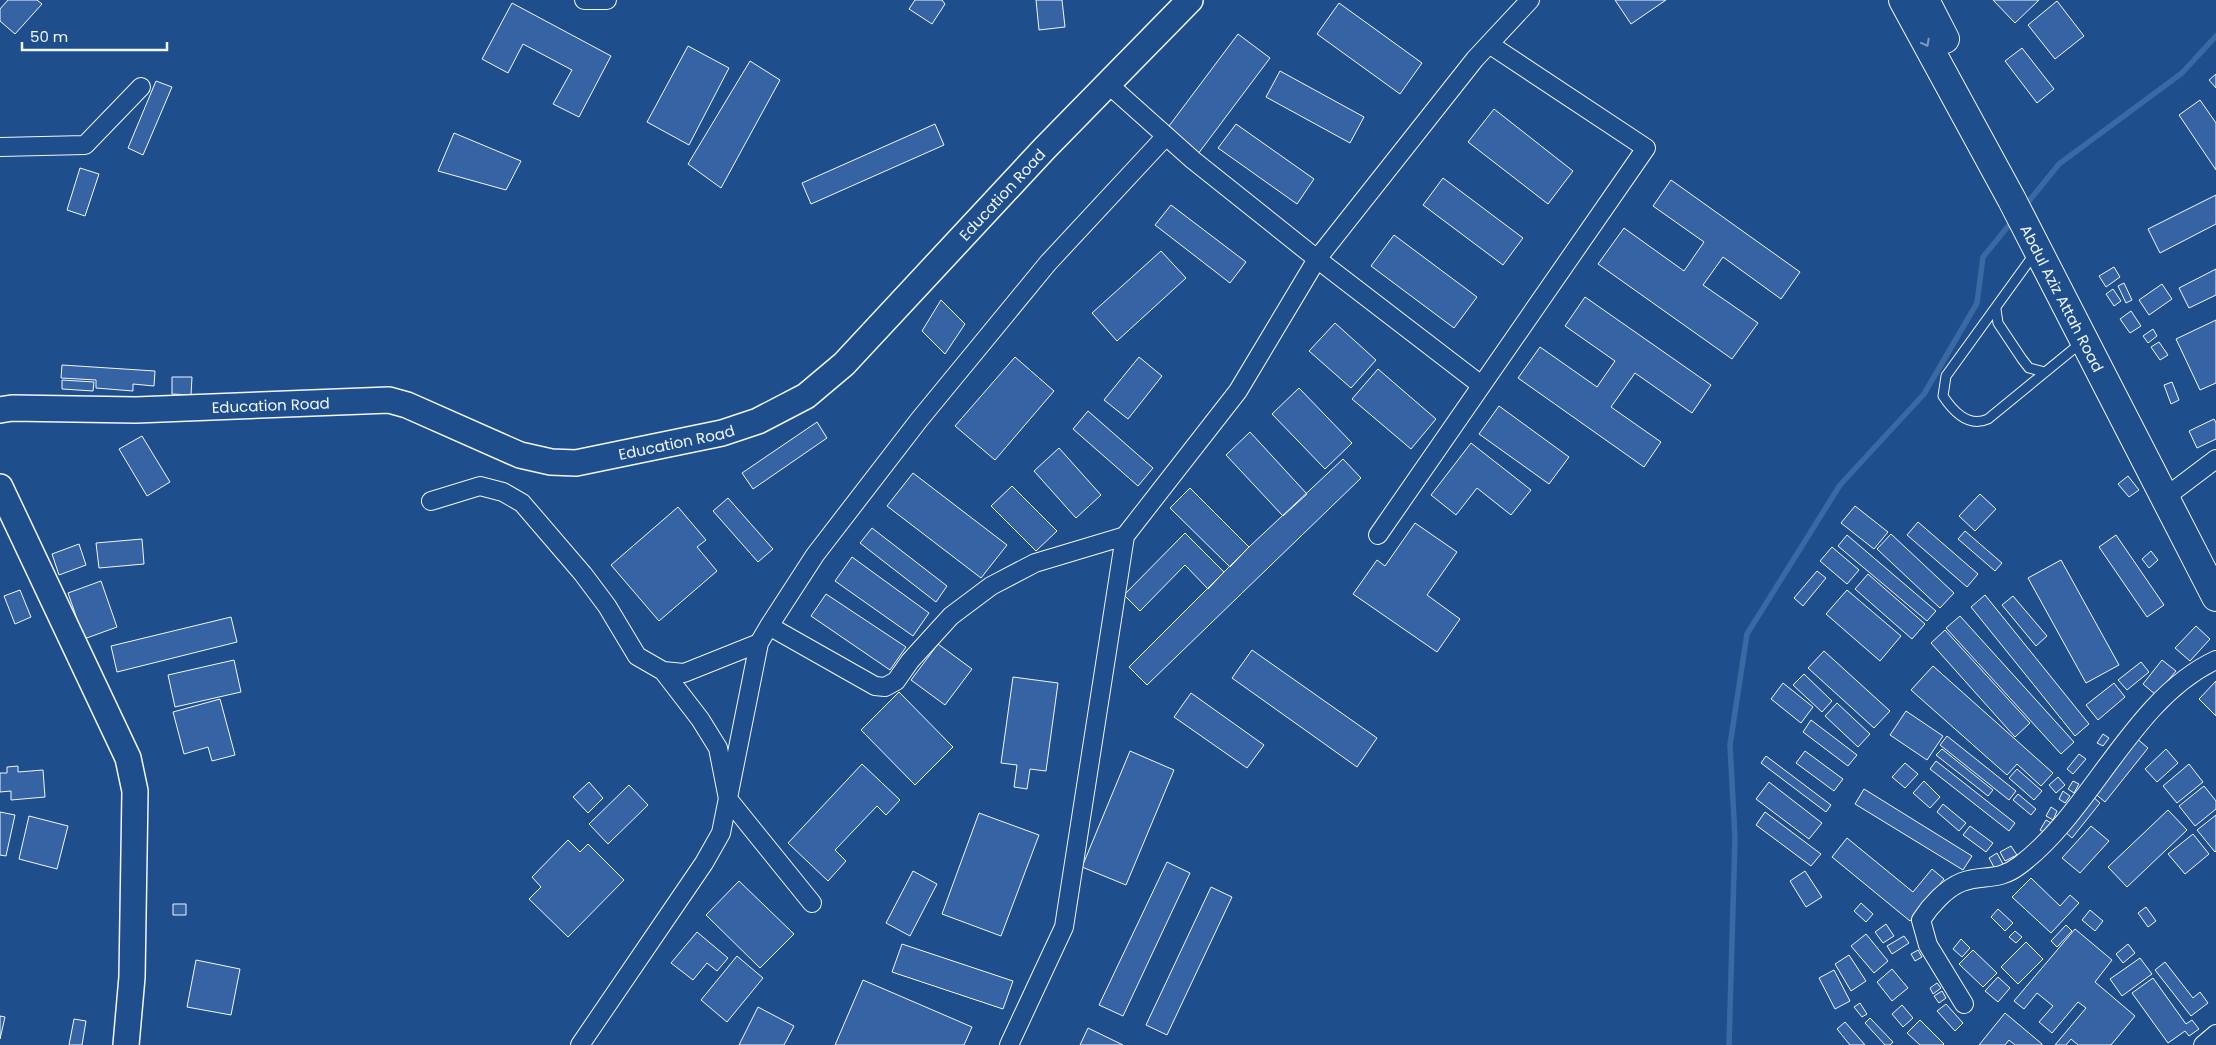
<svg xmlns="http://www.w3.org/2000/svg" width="2216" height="1045" font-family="Poppins,sans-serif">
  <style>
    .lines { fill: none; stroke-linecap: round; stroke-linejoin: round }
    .stream { stroke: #3b69a3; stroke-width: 5.5 }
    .building { fill: #3563a3; stroke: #f2f6ff }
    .lane-casing { stroke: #f2f6ff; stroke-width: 11 }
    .street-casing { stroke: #f2f6ff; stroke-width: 20 }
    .secondary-casing { stroke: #f2f6ff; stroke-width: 28 }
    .highway-casing { stroke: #f2f6ff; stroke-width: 30 }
    .lane { stroke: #1f4e8c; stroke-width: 9 }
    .street { stroke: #1f4e8c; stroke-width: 18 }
    .secondary { stroke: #1f4e8c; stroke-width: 25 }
    .highway { stroke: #1f4e8c; stroke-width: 28 }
    .oneway { stroke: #7e9ac0 }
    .labels { text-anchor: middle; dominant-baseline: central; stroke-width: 4; stroke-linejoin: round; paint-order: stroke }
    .street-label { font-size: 15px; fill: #f2f6ff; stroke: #1f4e8c }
  </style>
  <rect width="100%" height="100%" fill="#1f4e8c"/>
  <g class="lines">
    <path class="stream" d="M2025,206L2059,164L2182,73L2216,36
      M1729,1045L1735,838L1730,745L1747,634L1840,485L1924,394L1977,303L1983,257L2014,219"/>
  </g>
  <path class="building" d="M8,0H37L42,4L15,34L0,21V9Z
    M915,0H942L945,4L932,24L909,9Z
    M1036,0H1062L1065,27L1039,30Z
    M1615,0H1666L1631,24Z
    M1993,0H2039L2015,23Z
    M2057,1L2084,36L2055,59L2028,25Z
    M512,3L611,56L579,117L553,104L572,70L523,44L508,73L482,59Z
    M1339,3L1422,63L1400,94L1317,34Z
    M1238,34L1270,58L1198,154L1166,130Z
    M688,46L729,68L689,145L647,122Z
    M2022,48L2054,89L2037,103L2005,61Z
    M750,61L780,80L721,188L688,164Z
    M1280,71L1364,117L1350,143L1266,97Z
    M2216,74V88L2209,80Z
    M156,81L172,87L143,155L128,148Z
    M2200,100L2216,123V170L2179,115Z
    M1494,109L1573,171L1548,204L1468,142Z
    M935,124L944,145L811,204L802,183Z
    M1236,124L1314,179L1297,204L1218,148Z
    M454,133L521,161L506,190L438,171Z
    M80,168L99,174L85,216L67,210Z
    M1443,178L1523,238L1503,265L1423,205Z
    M1671,180L1800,272L1781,299L1723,257L1703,285L1758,323L1732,359L1598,264L1624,228L1684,271L1704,242L1653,206Z
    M2216,195V224L2160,253L2148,229Z
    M1171,205L1246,262L1230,283L1155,225Z
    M1394,235L1477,297L1454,328L1371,266Z
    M1161,251L1186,278L1117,341L1092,313Z
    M2114,267L2120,277L2106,287L2099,276Z
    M2216,269V295L2189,308L2179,288Z
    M2124,283L2132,300L2126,303L2118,286Z
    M2162,284L2172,299L2149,315L2139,300Z
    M2113,289L2121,301L2114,306L2106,294Z
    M1585,297L1711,385L1692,413L1635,373L1611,407L1661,442L1644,467L1518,378L1540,347L1597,387L1615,361L1565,326Z
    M941,300L965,324L945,354L922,331Z
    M2131,311L2141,326L2130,333L2120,319Z
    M2216,320V383L2200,390L2176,339Z
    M1335,323L1376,360L1351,388L1309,351Z
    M2153,329L2157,336L2148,343L2143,336Z
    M2159,342L2168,355L2160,360L2151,347Z
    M1015,357L1054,391L995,460L955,426Z
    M1139,357L1162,376L1128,419L1104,400Z
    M62,365L155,371L154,386L133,384V391L96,388V380L61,378Z
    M1378,369L1436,419L1411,449L1352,399Z
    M172,377H192L191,395L172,394Z
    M62,380L94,382L93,391L62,389Z
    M2172,382L2179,400L2171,404L2164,385Z
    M1299,388L1352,443L1325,469L1272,414Z
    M1499,406L1569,457L1549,484L1479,434Z
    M1088,411L1153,468L1138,486L1073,429Z
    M2214,419L2216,423V439L2197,448L2189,431Z
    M817,422L827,438L753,489L742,473Z
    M1250,432L1307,494L1283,516L1226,455Z
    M142,436L170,482L147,496L119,449Z
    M1471,443L1531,490L1511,515L1477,488L1456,515L1431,495Z
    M1059,448L1101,495L1076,518L1034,471Z
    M1343,459L1361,478L1147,685L1129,667L1249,547Z
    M913,473L1007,545L981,578L887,506Z
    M2128,476L2139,490L2129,497L2118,484Z
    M1012,486L1057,531L1036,551L991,506Z
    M1190,488L1249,547L1230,567L1170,508Z
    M1980,494L1996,509L1975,531L1959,516Z
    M728,498L773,549L758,562L713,511Z
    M1855,506L1888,532L1874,549L1841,523Z
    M678,507L706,540L697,547L717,571L659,621L611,565Z
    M1918,522L1978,574L1967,587L1907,535Z
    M1415,523L1457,552L1427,595L1460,619L1437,652L1353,594L1377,560L1385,566Z
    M872,528L947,586L936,602L860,543Z
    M1965,531L2002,563L1995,571L1958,539Z
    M1185,533L1224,572L1208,589L1185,565L1140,611L1124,595Z
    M1891,534L1954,593L1940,608L1877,549Z
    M1847,535L1936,611L1927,621L1838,546Z
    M2116,535L2164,605L2147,617L2099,547Z
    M142,539L144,564L99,568L96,543Z
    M79,544L86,565L59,575L52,554Z
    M1832,547L1859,570L1847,584L1820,561Z
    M2151,551L2158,560L2149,568L2142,559Z
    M852,557L929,613L913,636L835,581Z
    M2061,560L2119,665L2086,683L2028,578Z
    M1817,571L1826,578L1803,606L1794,598Z
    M1868,574L1925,624L1912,639L1855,589Z
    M101,581L117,627L84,639L68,593Z
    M20,590L31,617L15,624L4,596Z
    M1847,590L1901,636L1880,661L1826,614Z
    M826,594L906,647L890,670L811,616Z
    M1985,595L2089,724L2075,736L1971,607Z
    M2013,596L2047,636L2036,646L2002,605Z
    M1960,616L2074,742L2061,754L1946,628Z
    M231,617L237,642L117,672L111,646Z
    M2196,626L2210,639L2190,661L2175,648Z
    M1945,630L2030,723L2015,737L1931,643Z
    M938,644L972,669L945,705L911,680Z
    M1252,650L1377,738L1357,767L1232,678Z
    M1824,651L1890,711L1874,728L1808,668Z
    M234,660L241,692L175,707L168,675Z
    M2162,660L2176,671L2156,695L2143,684Z
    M2141,662L2149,672L2127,690L2118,680Z
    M1933,666L2053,773L2041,786L2017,764L2007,775L1911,690Z
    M1804,674L1832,701L1822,712L1793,685Z
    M1013,677L1058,683L1046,771L1030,769L1027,789L1014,787L1017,765L1001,763Z
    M2216,681V716L2199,699Z
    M1783,683L1813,707L1801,723L1771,699Z
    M2114,683L2125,697L2098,720L2086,705Z
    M899,692L953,747L915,785L861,730Z
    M1191,693L1264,745L1247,768L1174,717Z
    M220,699L235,755L212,761L208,747L184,754L173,712Z
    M1837,703L1870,734L1858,747L1825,716Z
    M1906,711L1943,736L1927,760L1890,735Z
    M1811,720L1857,755L1848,766L1803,732Z
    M2103,734L2109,738L2103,746L2097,743Z
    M1947,736L2016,791L2009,800L1940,745Z
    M2135,737L2148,748L2105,802L2092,791Z
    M1942,749L1993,790L1988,796L1936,755Z
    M2166,749L2178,763L2157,782L2145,769Z
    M1130,751L1174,770L1126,885L1082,867Z
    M1805,751L1843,779L1834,791L1796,763Z
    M2079,754L2086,759L2073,774L2067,769Z
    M1766,756L1831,805L1826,812L1761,763Z
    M1936,761L2015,823L2009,831L1930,769Z
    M1905,763L1918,774L1905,788L1892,777Z
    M862,764L900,800L886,815L877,806L835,850L846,861L828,881L788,843Z
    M2189,764L2203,782L2177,803L2163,786Z
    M18,766V772L43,770L45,797L11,800V791L0,792V773H7V767Z
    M2017,769L2042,791L2034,800L2009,778Z
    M2058,777L2065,785L2056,793L2049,785Z
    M1924,781L1940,797L1930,808L1913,793Z
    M2073,781L2079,784L2074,793L2068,789Z
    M589,782L603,798L588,813L573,797Z
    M1769,782L1822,823L1809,839L1756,799Z
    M629,785L648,805L608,844L589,824Z
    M2204,786L2216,801V809L2195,826L2179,806Z
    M1864,789L1972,856L1963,870L1855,804Z
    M2063,791L2070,796L2065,803L2059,799Z
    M2018,794L2036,809L2031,815L2013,800Z
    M2091,795L2100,803L2072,838L2063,830Z
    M1943,804L1966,823L1959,831L1937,812Z
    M2051,807L2057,811L2053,820L2046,816Z
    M2168,810L2187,830L2127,887L2108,867Z
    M0,812L15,815L6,856L0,855Z
    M1765,812L1821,854L1811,866L1756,825Z
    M979,813L1039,835L1001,936L942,914Z
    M2216,815V851L2215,852L2197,830Z
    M29,816L68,826L57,869L19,859Z
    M2046,820L2053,824L2047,834L2040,830Z
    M1970,826L1993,843L1986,852L1963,835Z
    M2091,826L2109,841L2080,873L2062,858Z
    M2193,834L2209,854L2185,874L2168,854Z
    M1847,838L1913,892L1932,869L1944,879L1910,921L1832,857Z
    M568,840L580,852L588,844L624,880L568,937L529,899L541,887L532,877Z
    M2011,846L2017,855L2005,861L2000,852Z
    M1997,853L2003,864L1995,869L1989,858Z
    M1167,862L1190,873L1123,1016L1099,1005Z
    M913,871L937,884L910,936L886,923Z
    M1805,871L1822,897L1806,907L1790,881Z
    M2031,878L2060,906L2070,895L2079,903L2051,933L2012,897Z
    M739,881L794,934L760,968L706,915Z
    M1211,887L1232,897L1167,1035L1146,1025Z
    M1861,903L1873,914L1866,922L1854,911Z
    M173,904H186V915H173Z
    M2146,907L2156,921L2148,927L2138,913Z
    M1998,909L2013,923L2005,931L1991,917Z
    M2090,910L2103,921L2095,931L2082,920Z
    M1886,924L1894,936L1883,943L1875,932Z
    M2066,925L2072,931L2057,947L2051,941Z
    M2075,929L2112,960L2095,982L2135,1016L2111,1045H2078L2071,1039L2066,1045H2055L2086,1008L2078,1002L2052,1033L2039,1022L2053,1006L2037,993L2024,1009L2014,1001Z
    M2015,931L2022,937L2016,943L2009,937Z
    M697,932L728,958L717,971L707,963L693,980L671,963Z
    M1866,934L1888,961L1874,973L1851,946Z
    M1904,936L1909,943L1892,954L1887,946Z
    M1961,939L1970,948L1962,957L1953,949Z
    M2026,942L2043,959L2018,984L2001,967Z
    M902,944L1013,981L1003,1009L892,972Z
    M2128,944L2135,953L2123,963L2116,954Z
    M1918,950L1922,957L1915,961L1911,954Z
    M1973,950L1997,973L1983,987L1959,964Z
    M1849,955L1866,981L1851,991L1835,964Z
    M737,956L763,978L727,1022L701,1000Z
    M2140,958L2152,974L2122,996L2110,979Z
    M196,960L240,969L231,1015L187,1007Z
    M2165,962L2193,998L2200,992L2208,1003L2191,1016L2155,970Z
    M1892,969L1908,988L1892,1001L1877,982Z
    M1834,970L1850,1001L1835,1009L1819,978Z
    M1998,977L2010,988L1998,1002L1985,991Z
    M2153,978L2186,1024L2192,1020L2199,1029L2189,1036L2185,1031L2168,1043L2132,993Z
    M863,980L972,1027L964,1045H835Z
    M1937,983L1941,988L1933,994L1930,988Z
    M1942,991L1946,998L1939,1003L1934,996Z
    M1860,1003L1867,1014L1862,1017L1854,1007Z
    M1946,1004L1963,1023L1955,1031L1937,1011Z
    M1902,1005L1913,1018L1903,1027L1892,1014Z
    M758,1007L794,1026L784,1045H739Z
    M2005,1013L2042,1044V1045H2015L2009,1040L2005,1045H1979Z
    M0,1016L5,1017L0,1039Z
    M1870,1018L1893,1042L1890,1045H1885L1865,1023Z
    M74,1019L86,1021L82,1045H69Z
    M1920,1020L1944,1044L1943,1045H1920L1907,1033Z
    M1845,1022L1865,1045H1850L1837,1029Z
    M1088,1028L1123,1045H1080Z"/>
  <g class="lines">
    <g class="lane-casing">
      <path id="lane" d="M2035,253L1946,376L1943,396C1953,411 1968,428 1988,419L2082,342
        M1996,309L1998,323L2022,359L2029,368L2045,372"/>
    </g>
    <g class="street-casing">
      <path id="street" d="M584,0H607
        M1108,84L1193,160L1317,259L1481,385
        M0,147L85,145L141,87
        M2163,499L2216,459
        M431,501L480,486L503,492L522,503L583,574L607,606L637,656L663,671L684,673L759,643
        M1378,535L1646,148L1489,44
        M769,626L875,686L885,687L896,681L910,661L951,616L991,586L1035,563L1125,536
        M663,671L700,719L718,748L728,799L812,903
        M1964,1004L1928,945L1921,920C1930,906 1946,888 1962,882C1984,874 1998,882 2020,865C2092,811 2132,699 2216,660
        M580,1045L704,863L721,833L759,643L769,626L815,555L919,420L1048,263L1166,136
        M1009,1045L1064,927L1125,536L1238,391L1317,259L1475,59L1530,0
        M2203,1045L2216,1034"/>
    </g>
    <g class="secondary-casing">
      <g id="secondary">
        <path id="s1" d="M0,410L12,408L136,410L389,400L407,405L520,455L551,462L576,463L722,433L758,421L806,396L844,364L1045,148L1190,0"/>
        <path d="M0,487L128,758L135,791L132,977L126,1045"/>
      </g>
    </g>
    <g class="highway-casing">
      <g id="highway">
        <path id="s2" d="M1903,0L2012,200L2216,597"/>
        <path d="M1925,0L1945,39"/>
      </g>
    </g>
    <use href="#lane" class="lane"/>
    <use href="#street" class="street"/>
    <use href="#secondary" class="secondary"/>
    <use href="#highway" class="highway"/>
  </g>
  <defs><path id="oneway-chevron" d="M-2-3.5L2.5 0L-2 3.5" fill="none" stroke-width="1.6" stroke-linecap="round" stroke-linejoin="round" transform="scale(1.25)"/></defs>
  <use class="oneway" href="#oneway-chevron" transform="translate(1926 43) rotate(62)"/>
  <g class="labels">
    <g class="street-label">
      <text stroke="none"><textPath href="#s1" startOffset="1111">Education Road</textPath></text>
      <text stroke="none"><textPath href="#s2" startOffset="338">Abdul Aziz Attah Road</textPath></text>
      <text stroke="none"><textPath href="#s1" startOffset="271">Education Road</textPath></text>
      <text stroke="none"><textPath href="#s1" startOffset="691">Education Road</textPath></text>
    </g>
  </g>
  <path d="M22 42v8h145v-8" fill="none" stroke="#f2f6ff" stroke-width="2.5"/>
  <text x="30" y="42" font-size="15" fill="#f2f6ff" stroke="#1f4e8c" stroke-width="4" paint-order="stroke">50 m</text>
</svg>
